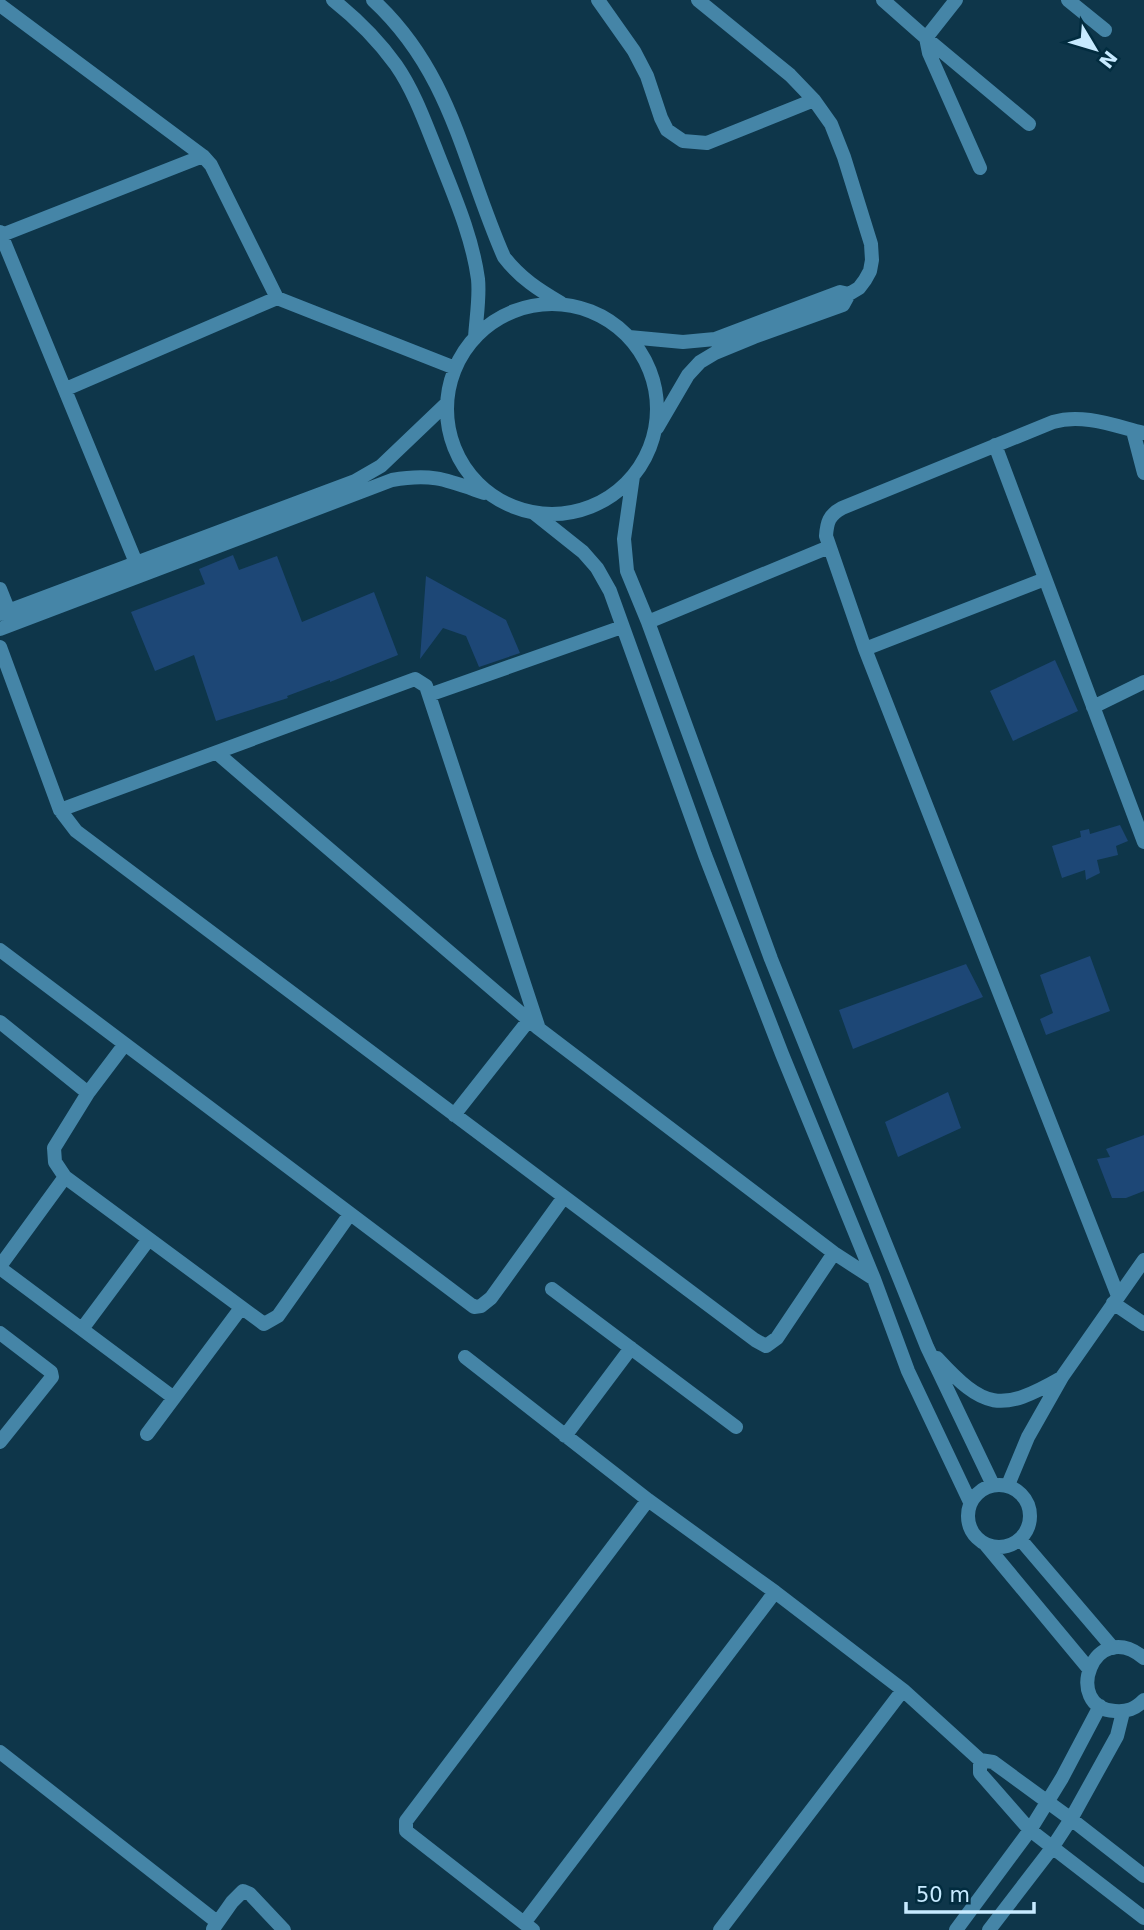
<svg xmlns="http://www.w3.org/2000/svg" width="1144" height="1930" font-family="'DejaVu Sans',sans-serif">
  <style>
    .building { fill: #1d4776 }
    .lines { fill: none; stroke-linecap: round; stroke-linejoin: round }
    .street { stroke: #4585a7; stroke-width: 14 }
  </style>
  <rect width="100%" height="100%" fill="#0e364a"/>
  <path class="building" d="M233,555L239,570L277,556L302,622L374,592L398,655L330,682V680L287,696L288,698L216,721L194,655L155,671L131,612L205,584L199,569Z
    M426,576L506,620L520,653L479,667L466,636L443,628L420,659Z
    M1055,660L1078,711L1013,741L990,691Z
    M1120,825L1128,841L1116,846L1118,855L1097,860L1100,873L1086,880L1085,870L1062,878L1052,846L1081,837L1080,831L1089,829L1090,834Z
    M1090,956L1110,1011L1046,1035L1040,1019L1053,1013L1040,975Z
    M966,964L983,997L853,1049L839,1010Z
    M948,1092L961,1128L898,1157L885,1122Z
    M1144,1135V1191L1126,1198H1112L1097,1159L1110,1157L1106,1149Z"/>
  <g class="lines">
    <path class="street" d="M333,0C357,19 378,40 396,65C414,91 425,122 437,152C453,193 472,235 478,279C480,298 476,319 475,338
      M373,0C452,73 463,164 504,257C520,278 539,290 561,303
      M598,0L634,51L647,76L661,118L667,130L683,141L707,143L814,100
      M883,0L926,38L929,53L980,168
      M956,0L926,38L1029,124
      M1068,0L1105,30
      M0,5L203,156L211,165L277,298L455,368
      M0,232L139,570
      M2,235L203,156
      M447 409a105 105 0 1 1 210 0a105 105 0 1 1-210 0Z
      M629,337L683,342L715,339L840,292L849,294
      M66,389L277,298
      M657,428L688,375L700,362L715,353L754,337L843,305L849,294L859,288L865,280L870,271L872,260L871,244L844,157L831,124L814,100L790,75L698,0
      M1133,431L1144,473
      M995,445L1144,842
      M633,476L624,539L627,571L648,622L771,959L927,1347L993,1485
      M534,513L583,552L597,568L610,591L705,855L782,1054L874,1279L908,1371L970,1502
      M0,589L12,619
      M0,614L355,481L381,466L447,403
      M648,622L829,547
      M0,629L392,480C433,473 447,480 484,493
      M0,647L60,810L76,831L755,1340L766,1346L777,1338L834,1253
      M865,649L1045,579
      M429,695L622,627
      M1093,707L1144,682
      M217,753L538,1028L834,1253L874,1279
      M60,810L415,679L426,686L538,1026
      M0,950L474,1307L481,1306L491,1298L564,1197
      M0,1022L88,1093
      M125,1044L88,1093L54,1148L55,1162L65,1177L264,1324L278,1316L350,1214
      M454,1115L529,1020
      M0,1266L65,1177
      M0,1268L174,1398
      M552,1289L736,1427
      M1118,1296L865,649L826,536C827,522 829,515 842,508L1053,422C1083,413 1115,426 1144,433
      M1113,1303L1144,1324
      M82,1329L149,1239
      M0,1333L51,1372L52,1377L0,1442
      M465,1357L648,1500L775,1592L903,1690L980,1760L993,1762L1071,1819L1144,1876
      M937,1358C984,1409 1000,1413 1061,1378
      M147,1434L241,1308
      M565,1436L631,1348
      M968 1516a31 31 0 1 1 62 0a31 31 0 1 1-62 0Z
      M1008,1485L1028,1437L1062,1377L1144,1260
      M1020,1539L1113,1648
      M986,1545L1089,1669
      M1144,1658C1093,1616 1062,1708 1115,1711C1127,1712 1135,1709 1144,1700
      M0,1752L217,1922
      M980,1760V1773L1030,1830L1144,1918
      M524,1923L775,1592
      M213,1929L232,1902L243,1891L250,1894L284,1930
      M533,1930L406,1831V1821L648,1500
      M720,1930L903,1690
      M956,1930L1030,1830L1062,1778L1100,1706
      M989,1930L1052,1848L1071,1819L1117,1736L1123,1712"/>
  </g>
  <g transform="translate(1095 49) rotate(128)" stroke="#022c3f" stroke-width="5" paint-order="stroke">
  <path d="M0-5L12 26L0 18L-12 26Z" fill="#c7eaff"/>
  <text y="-10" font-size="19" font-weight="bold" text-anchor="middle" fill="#c7eaff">N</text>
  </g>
  <path d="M906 1902v10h128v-10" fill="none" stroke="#c7eaff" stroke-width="3.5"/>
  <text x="916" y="1902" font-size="21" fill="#c7eaff" stroke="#022c3f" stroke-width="5" paint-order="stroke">50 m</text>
</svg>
